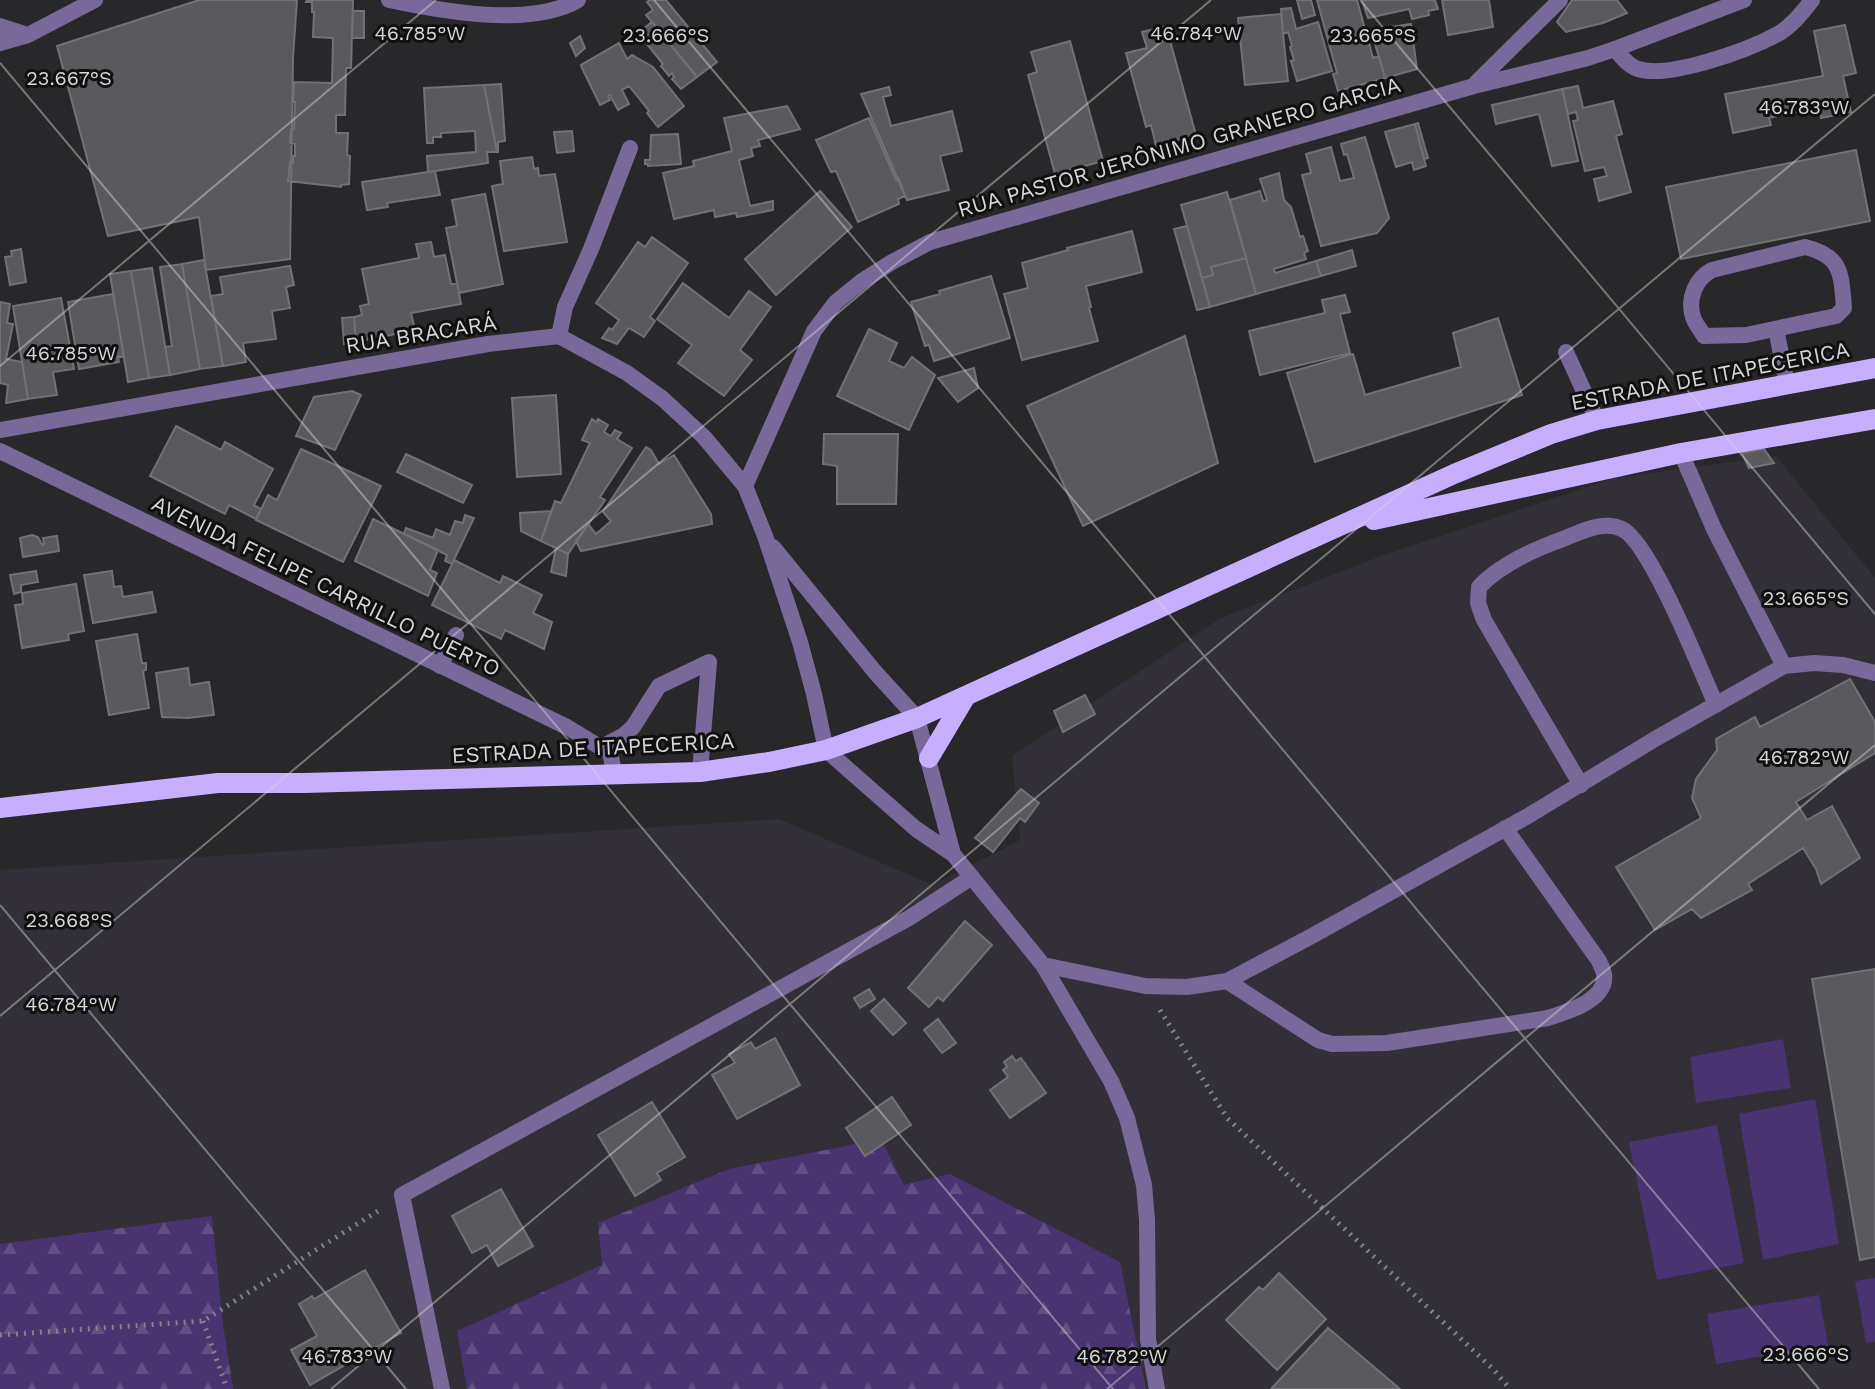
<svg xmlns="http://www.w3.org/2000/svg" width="1875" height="1389" font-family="'Work Sans',sans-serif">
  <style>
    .built { fill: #322f38 }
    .green { fill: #493370 }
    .forest { fill: url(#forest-firs) }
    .building { fill: #5a595d; stroke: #727174; stroke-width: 2 }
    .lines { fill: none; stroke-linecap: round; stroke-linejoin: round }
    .path { stroke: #838385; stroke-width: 5; stroke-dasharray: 2 6; stroke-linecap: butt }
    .service { stroke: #78699a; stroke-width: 16 }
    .minor { stroke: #78699a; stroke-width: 16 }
    .tertiary { stroke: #78699a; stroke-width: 16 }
    .primary { stroke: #c7aeff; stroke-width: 20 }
    .ticks { fill: none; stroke: #d6d6d8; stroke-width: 2; stroke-opacity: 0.45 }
    .labels { text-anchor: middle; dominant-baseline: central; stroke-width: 6; stroke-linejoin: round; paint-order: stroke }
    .street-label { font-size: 22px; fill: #d6d6d8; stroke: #101011 }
    .ticks-label { font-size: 20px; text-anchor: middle; fill: #d6d6d8; stroke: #101011; stroke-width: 6; stroke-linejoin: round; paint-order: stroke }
  </style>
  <defs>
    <pattern id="forest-firs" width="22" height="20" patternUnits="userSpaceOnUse" patternTransform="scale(2)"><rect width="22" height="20" fill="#493370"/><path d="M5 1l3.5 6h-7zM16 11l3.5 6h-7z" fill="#625084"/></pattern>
  </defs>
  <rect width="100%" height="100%" fill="#28272a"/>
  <path class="built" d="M1776,456L1875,578V1389H0V870L779,819L933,885L1020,840L1012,756L1221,618L1384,555L1615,478Z"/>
  <path class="green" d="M1783,1039L1791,1088L1696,1103L1690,1057Z
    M1815,1099L1839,1244L1763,1260L1739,1114Z
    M1717,1125L1744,1263L1657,1280L1629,1142Z
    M1875,1278V1342L1866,1343L1855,1281Z
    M1819,1295L1828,1345L1716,1364L1707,1314Z"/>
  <path class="forest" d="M881,1139L904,1185L950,1174L1120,1262L1146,1389H467L457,1331L602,1265L598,1223L729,1169Z
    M212,1216L223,1325L233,1389H0V1244Z"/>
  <path class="building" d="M199,0H297L293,58L290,259L206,270L199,217L108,236L57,46Z
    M307,0H353L351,68H346L345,115H336V133H348L347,155L350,156L349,184L341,185V187L288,181L290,162L293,163V156H295V144L290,143L291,129H294L295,102H293L294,82L332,83L333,38L313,37L314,12H312V2H306Z
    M650,0H666L717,62L697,77L646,15L653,10L647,2Z
    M1297,0H1311L1315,15L1302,19Z
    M1317,0H1357L1373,58L1379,56L1385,78L1338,91L1333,74L1337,73Z
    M1362,0H1435L1438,9L1428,11L1429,15L1412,19L1409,9L1368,18Z
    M1442,0H1489L1493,27L1448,35Z
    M1572,0H1617L1627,13L1603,23L1566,32L1557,22Z
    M1291,8L1296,29L1318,22L1332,71L1297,81L1291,61L1294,60L1290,47L1292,46L1288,32L1283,34L1281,9Z
    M353,11H364V38H352Z
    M1281,14L1288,81L1245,85L1238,18Z
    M652,22L697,77L681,89L672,79L674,77L672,73L669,76L661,66L663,64L638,33Z
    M1411,24L1417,69L1385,78L1371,30Z
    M1845,25L1856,73L1843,76L1851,112L1821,118L1819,107L1769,118L1771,125L1733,133L1725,94L1823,76L1814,31Z
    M1166,26L1196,135L1156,146L1151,125L1146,127L1126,53L1147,48L1142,32Z
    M580,36L585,48L576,56L570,43Z
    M1070,41L1103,161L1055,174L1028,75L1037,72L1031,52Z
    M619,43L627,59L632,55L653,67L684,106L658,127L647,113L649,111L629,86L622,90L629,104L618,110L610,95L608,96L610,100L600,105L582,68L581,65Z
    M501,84L505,141L498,142V152H497L484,85Z
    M484,85L497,152H487L488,163L428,172L427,156L476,152L475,131L441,133V137H433V143H427L424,88Z
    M1578,86L1583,108L1613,101L1622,134L1616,136L1631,192L1599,201L1594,179L1607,176L1604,167L1585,171L1573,121L1578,120L1576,112L1568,114L1562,89Z
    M889,87L891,95L883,97L891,126L952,111L962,151L940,156L949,190L907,200L861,94Z
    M1562,89L1578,161L1552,166L1539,114L1496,124L1492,105Z
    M787,106L800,129L758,140L760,146L751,148L753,156L739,160L750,206L773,201V210L737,217L736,213L715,217L714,210L674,219L663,173L694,166L693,161L732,151L724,118Z
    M869,118L896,180L899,179L905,196L898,199L899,204L858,222L836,171L831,172L816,140Z
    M1418,123L1428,158L1424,159L1415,124Z
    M1415,124L1426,166L1414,170L1412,162L1396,167L1385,132Z
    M572,131L574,151L557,153L554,132Z
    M678,134L681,164L648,166V164H645V160H650L651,135Z
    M1365,137L1389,218L1377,233L1321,246L1302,175L1311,173L1306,154L1331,147L1340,181L1354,178L1347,154L1344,155L1341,144Z
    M1856,150L1870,221L1681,259L1666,187Z
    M532,157L534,169L538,168L539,176L555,174L567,242L504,251L492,186L503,184L500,161Z
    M435,171L440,195L387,203L388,207L367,210L362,182Z
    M1279,173L1284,200L1291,207L1300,237L1303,236L1308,251L1304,253L1306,259L1274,269L1275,273L1316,261L1321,276L1256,294L1230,200L1260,191L1263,201L1267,200L1260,179Z
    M820,191L852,227L776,295L745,259Z
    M1227,192L1246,258L1211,267L1213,275L1202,278L1181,205Z
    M485,194L503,284L459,293L446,228L457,226L452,200Z
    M1187,226L1210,307L1197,310L1174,229Z
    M1132,231L1142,272L1086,286L1091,307L1089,308L1098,341L1022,360L1004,294L1028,288L1022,263L1068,250L1067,248Z
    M652,237L688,263L650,317L655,321L644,337L629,328L617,344L602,338L609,328L612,330L619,320L596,303L638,242L645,247Z
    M431,242L434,257L445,255L451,284L457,283L461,304L411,313L415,330L356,342L354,317L362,315L360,306L369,304L362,269L419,258L416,244Z
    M21,249L26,282L10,285L5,257L12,256L11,251Z
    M1352,250L1356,266L1321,276L1316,261Z
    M1246,258L1256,294L1210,307L1202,278L1213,275L1211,267Z
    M204,260L223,366L200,369L182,264Z
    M182,264L200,369L170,375L165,347L172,346L160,267Z
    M290,266L294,285L286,287L290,308L272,311L276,339L243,343L246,362L223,366L211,296L223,294L220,277Z
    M152,268L170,375L149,378L131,271Z
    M131,271L149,378L128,382L110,274Z
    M991,276L1010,338L934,361L929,345L925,346L911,302L940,294L939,291Z
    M683,283L729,318L749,291L771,307L740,350L752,360L724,396L678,363L692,345L657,319Z
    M113,294L124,356L118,357L119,362L79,369L68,302Z
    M1345,295L1350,312L1340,314L1350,353L1260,375L1249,331L1325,313L1322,300Z
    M61,298L74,369L53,372L57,395L28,399L13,306Z
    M0,302L10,304L7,323L13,324L6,359L22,362L28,399L6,403L8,385L0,383Z
    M354,317L356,342L344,344L342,318Z
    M1498,318L1522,395L1315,462L1287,373L1353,354L1365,395L1461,367L1453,333Z
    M869,329L897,343L889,361L904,368L912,357L935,375L909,430L837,396Z
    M1185,336L1218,463L1083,526L1027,406Z
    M974,368L978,388L958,402L938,378Z
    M352,391L361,395L335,450L296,436L314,397Z
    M556,395L561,474L517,477L512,398Z
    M592,419L597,422L598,419L608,425L604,432L611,436L615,430L621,433L617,439L632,448L600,497L605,500L568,554L541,541L555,501L561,503L590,443L582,440Z
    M176,426L221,450L225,442L273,469L254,505L261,509L256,519L229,505L225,514L150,476Z
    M824,434H898L896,504H837V466L823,464Z
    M646,447L651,450L659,464L674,455L711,514L712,524L581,551L576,541L588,524L596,534L611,521L603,512Z
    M301,449L381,486L343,562L256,520L268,495L277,500Z
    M1764,449L1774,463L1749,468L1742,453Z
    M406,454L472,485L463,503L397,472Z
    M551,511L541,541L521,531L520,513Z
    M465,515L474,518L452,564L445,561L447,555L404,534L406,528L433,538L436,529L450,535L455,521L463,523Z
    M373,519L438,550L430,570L437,573L428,596L355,561Z
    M32,535L38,537L42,545L44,544L43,538L57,536L59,551L23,557L20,538Z
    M556,548L568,554L566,576L551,572Z
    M454,560L500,583L503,576L542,595L533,613L552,622L544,649L505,630L501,639L432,605Z
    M36,571L38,582L21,585V592L14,594L10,575Z
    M112,571L114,587L121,586L123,597L152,592L156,612L93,623L84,575Z
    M76,584L84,631L68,634L69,640L22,648L15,605L23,604L22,593Z
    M137,634L142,663H146V670L143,671L149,708L109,715L96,641Z
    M188,668L190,685L209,682L214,715L188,718L162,717L156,673Z
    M1850,679L1875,722V753L1796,802L1807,820L1832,806L1860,858L1821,884L1816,869L1803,848L1748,884L1752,890L1701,918L1692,909L1655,930L1616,867L1701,818L1692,798L1696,779L1717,750L1716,739L1755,717L1760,727Z
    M1085,695L1095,714L1063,732L1054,711Z
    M1021,789L1039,803L1025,822L1020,818L993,852L975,838Z
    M965,921L992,945L943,1001L938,997L929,1007L908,988Z
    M1875,969V1257L1860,1260L1812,979Z
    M869,989L875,999L860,1008L854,998Z
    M884,999L906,1023L893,1035L871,1011Z
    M938,1019L956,1043L942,1053L924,1030Z
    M775,1038L800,1085L737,1119L712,1075L735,1063L729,1054L751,1042L755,1049Z
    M1012,1056L1016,1061L1021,1058L1046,1093L1010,1118L990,1090L1008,1077L1003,1070L1007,1067L1004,1062Z
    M892,1097L911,1125L865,1156L846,1128Z
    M652,1102L685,1157L657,1173L661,1180L635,1196L598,1135Z
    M501,1189L533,1246L498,1266L487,1245L472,1253L452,1216Z
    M365,1270L401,1333L310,1385L291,1350L317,1336L299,1304L312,1296L314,1299Z
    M1279,1273L1326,1319L1277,1370L1226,1320L1259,1287L1263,1290Z
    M1328,1328L1400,1389H1271Z"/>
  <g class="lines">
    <path class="path" d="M1160,1010L1227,1118L1493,1369L1510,1389
      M203,1321L227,1389
      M0,1335L203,1321L381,1209"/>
    <path class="service" d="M1615,49C1622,57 1628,66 1638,69C1669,79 1748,50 1776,35C1791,27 1802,13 1812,0
      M1805,247C1843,256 1841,275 1844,308L1836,316L1746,335L1704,336C1701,330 1695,324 1693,317C1687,299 1696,278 1712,270Z
      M1776,329L1787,384
      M1566,352L1597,420
      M1681,453L1714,529L1784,666
      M440,666L456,635
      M917,718L953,854
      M602,747L624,735L633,727L659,686L709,662L700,772
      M826,750L916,829L953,854L1043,965L1145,986L1187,987L1227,981L1310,937L1528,816L1655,739L1784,666L1814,663L1843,665L1875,673
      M1581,785L1484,620L1478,603L1479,587C1500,565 1535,549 1563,539C1581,532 1603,520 1622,529C1650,542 1701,671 1716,705
      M1043,965L1111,1081L1127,1118L1144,1185L1147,1220L1148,1339L1157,1389
      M1227,981L1318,1040L1332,1044L1387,1043L1548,1018C1567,1012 1608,1000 1604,974C1603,969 1601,966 1599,961L1505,828
      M442,1389L402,1195L909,918L972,877"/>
    <path class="minor" d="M389,0C441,11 530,28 578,0
      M0,26L28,35
      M0,43L28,35L95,0
      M1476,83L1560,0
      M559,336L565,307L591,249L630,148
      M0,430L488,344L559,336L627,373L663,399L704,437L745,486L765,536L800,642L814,694L826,750
      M745,486L814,331L835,303L862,281L892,262L930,242L1474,86L1588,58L1615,49L1744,0
      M773,547L875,672L917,718"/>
    <path class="tertiary" d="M0,451L567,727L610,753L615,775"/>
    <path class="primary" d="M1374,520L1681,453L1875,419
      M929,758L966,696
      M0,808L218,783H304L700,772L769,762L826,750L917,718L1454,474L1551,434L1597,420L1875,368"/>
  </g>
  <path class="ticks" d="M654,0L1819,1389M1360,0L1875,614M0,63L1113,1389M0,366L436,0M0,905L406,1389M0,1016L1211,0M331,1389L1875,94M1107,1389L1875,745"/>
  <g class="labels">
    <g class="street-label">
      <text transform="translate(1179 147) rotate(-16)">RUA PASTOR JERÔNIMO GRANERO GARCIA</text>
      <text transform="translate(421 334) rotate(-9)">RUA BRACARÁ</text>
      <text transform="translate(1710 376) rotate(-11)">ESTRADA DE ITAPECERICA</text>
      <text transform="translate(326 586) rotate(26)">AVENIDA FELIPE CARRILLO PUERTO</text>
      <text transform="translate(593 748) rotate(-3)">ESTRADA DE ITAPECERICA</text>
    </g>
  </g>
  <g class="ticks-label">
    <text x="1196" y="40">46.784°W</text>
    <text x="420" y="40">46.785°W</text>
    <text x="666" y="42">23.666°S</text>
    <text x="1373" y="42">23.665°S</text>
    <text x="69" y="85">23.667°S</text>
    <text x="1804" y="114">46.783°W</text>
    <text x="71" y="360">46.785°W</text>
    <text x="1806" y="605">23.665°S</text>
    <text x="1804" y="764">46.782°W</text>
    <text x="69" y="927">23.668°S</text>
    <text x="71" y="1011">46.784°W</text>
    <text x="1806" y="1361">23.666°S</text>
    <text x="347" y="1363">46.783°W</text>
    <text x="1122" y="1363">46.782°W</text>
  </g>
</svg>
